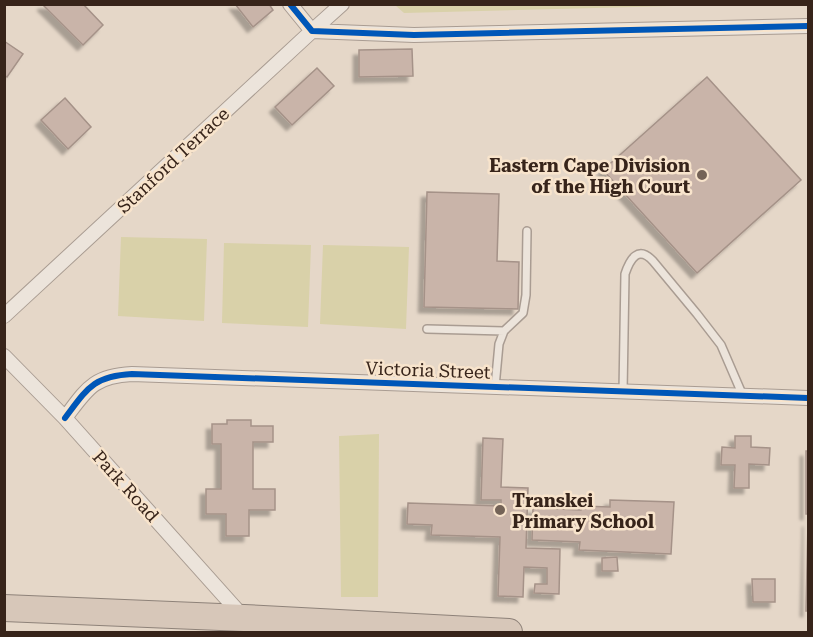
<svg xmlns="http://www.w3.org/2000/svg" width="813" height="637" font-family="'Roboto Serif',serif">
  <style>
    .green { fill: #d9d1a9 }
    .building { fill: #c9b4a9; stroke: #a59288; stroke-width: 1.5; filter: url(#shadow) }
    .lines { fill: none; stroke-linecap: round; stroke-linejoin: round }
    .lane-casing { stroke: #a99c92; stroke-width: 10 }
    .street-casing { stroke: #a99c92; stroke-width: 16 }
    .highway-casing { stroke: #8e8279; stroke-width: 28 }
    .lane { stroke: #ece4db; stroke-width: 7 }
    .street { stroke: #ece4db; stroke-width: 14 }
    .highway { stroke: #d7c7b9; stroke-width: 26 }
    .cycleway-casing { stroke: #f8e4cc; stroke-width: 10 }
    .cycleway { stroke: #0057b8; stroke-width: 6 }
    .poi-dot { fill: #746357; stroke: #f8e4cc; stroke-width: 2 }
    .labels { text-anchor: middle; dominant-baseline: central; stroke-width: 5; stroke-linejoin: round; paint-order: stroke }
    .street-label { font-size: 18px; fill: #37241a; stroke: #f8e4cc }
    .poi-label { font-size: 18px; font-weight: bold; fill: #37241a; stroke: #f8e4cc; text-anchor: end }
  </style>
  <defs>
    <filter id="shadow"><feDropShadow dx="-5.5" dy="5.5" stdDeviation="1.5" flood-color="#0004"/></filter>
  </defs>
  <rect width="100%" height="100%" fill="#e5d7c8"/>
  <path class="green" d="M395,5H713L404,13Z
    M121,237L207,239L204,321L118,316Z
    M224,243L311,245L308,327L222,323Z
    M323,245L409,247L406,329L320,324Z
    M379,434L378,597H341L339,436Z"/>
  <path class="building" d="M44,4H83L103,25L83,45L43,5Z
    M235,4H269L273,10L253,27Z
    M4,41L23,54L7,77L4,75Z
    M412,49L413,76L359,77V50Z
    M317,68L334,86L292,125L275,107Z
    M707,77L801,180L697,273L603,170Z
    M65,98L91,127L68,149L41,120Z
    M427,192L499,194L497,261L519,262L518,309L424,307Z
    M227,420H251V426H273V442H253V489H275V510H249V536H226V514H206V489H221V444H212V424H227Z
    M735,436H751V447L770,448L769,465L749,464V488H734L735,465H721L722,447L735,448Z
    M483,438L503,439L501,487L528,488L526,548L560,549L559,594L534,593L535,584H547V568L524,567L523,597L498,596L500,537L431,535L432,525L407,524L408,503L501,506V500H481Z
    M806,451H808V514H806Z
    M610,500L674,502L671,554L579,550L580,542L532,540L533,508L581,510L582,506L610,507Z
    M808,521V611H806Z
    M617,557L618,571H602V558Z
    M752,579H775V602H753Z"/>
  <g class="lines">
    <g class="lane-casing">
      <path id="lane" d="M427,329L504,331
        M495,387L499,344L504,331L523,313L526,295L527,231
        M623,392L625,274C630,259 638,245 653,261L697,314L721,345L743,396"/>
    </g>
    <g class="street-casing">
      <path id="street" d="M290,4L312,31L414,35L808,26
        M4,316L312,31L342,4
        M4,356L65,418L244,618
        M65,418C87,389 93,376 132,374L808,398"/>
    </g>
    <g class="highway-casing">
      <path id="highway" d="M4,608L244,618L509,632"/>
    </g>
    <use href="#lane" class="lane"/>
    <use href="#street" class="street"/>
    <use href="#highway" class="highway"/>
    <g class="cycleway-casing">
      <path id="cycleway" d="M290,4L312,31L414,35L808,26
        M65,418C87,389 93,376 132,374L808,398"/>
    </g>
    <use href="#cycleway" class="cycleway"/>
  </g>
  <g class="poi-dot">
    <circle cx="702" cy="175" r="6"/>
    <circle cx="500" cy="510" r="6"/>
  </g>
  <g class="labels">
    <g class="street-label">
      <text transform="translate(173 160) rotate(-43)">Stanford Terrace</text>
      <text transform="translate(428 370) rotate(2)">Victoria Street</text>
      <text transform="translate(126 486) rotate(48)">Park Road</text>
    </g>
    <g class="poi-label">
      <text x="690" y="165">Eastern Cape Division<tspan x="690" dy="21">of the High Court</tspan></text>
      <text x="512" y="500" text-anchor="start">Transkei<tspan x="512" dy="21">Primary School</tspan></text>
    </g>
  </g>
  <rect width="813" height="637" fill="none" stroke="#37241a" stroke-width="12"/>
</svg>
